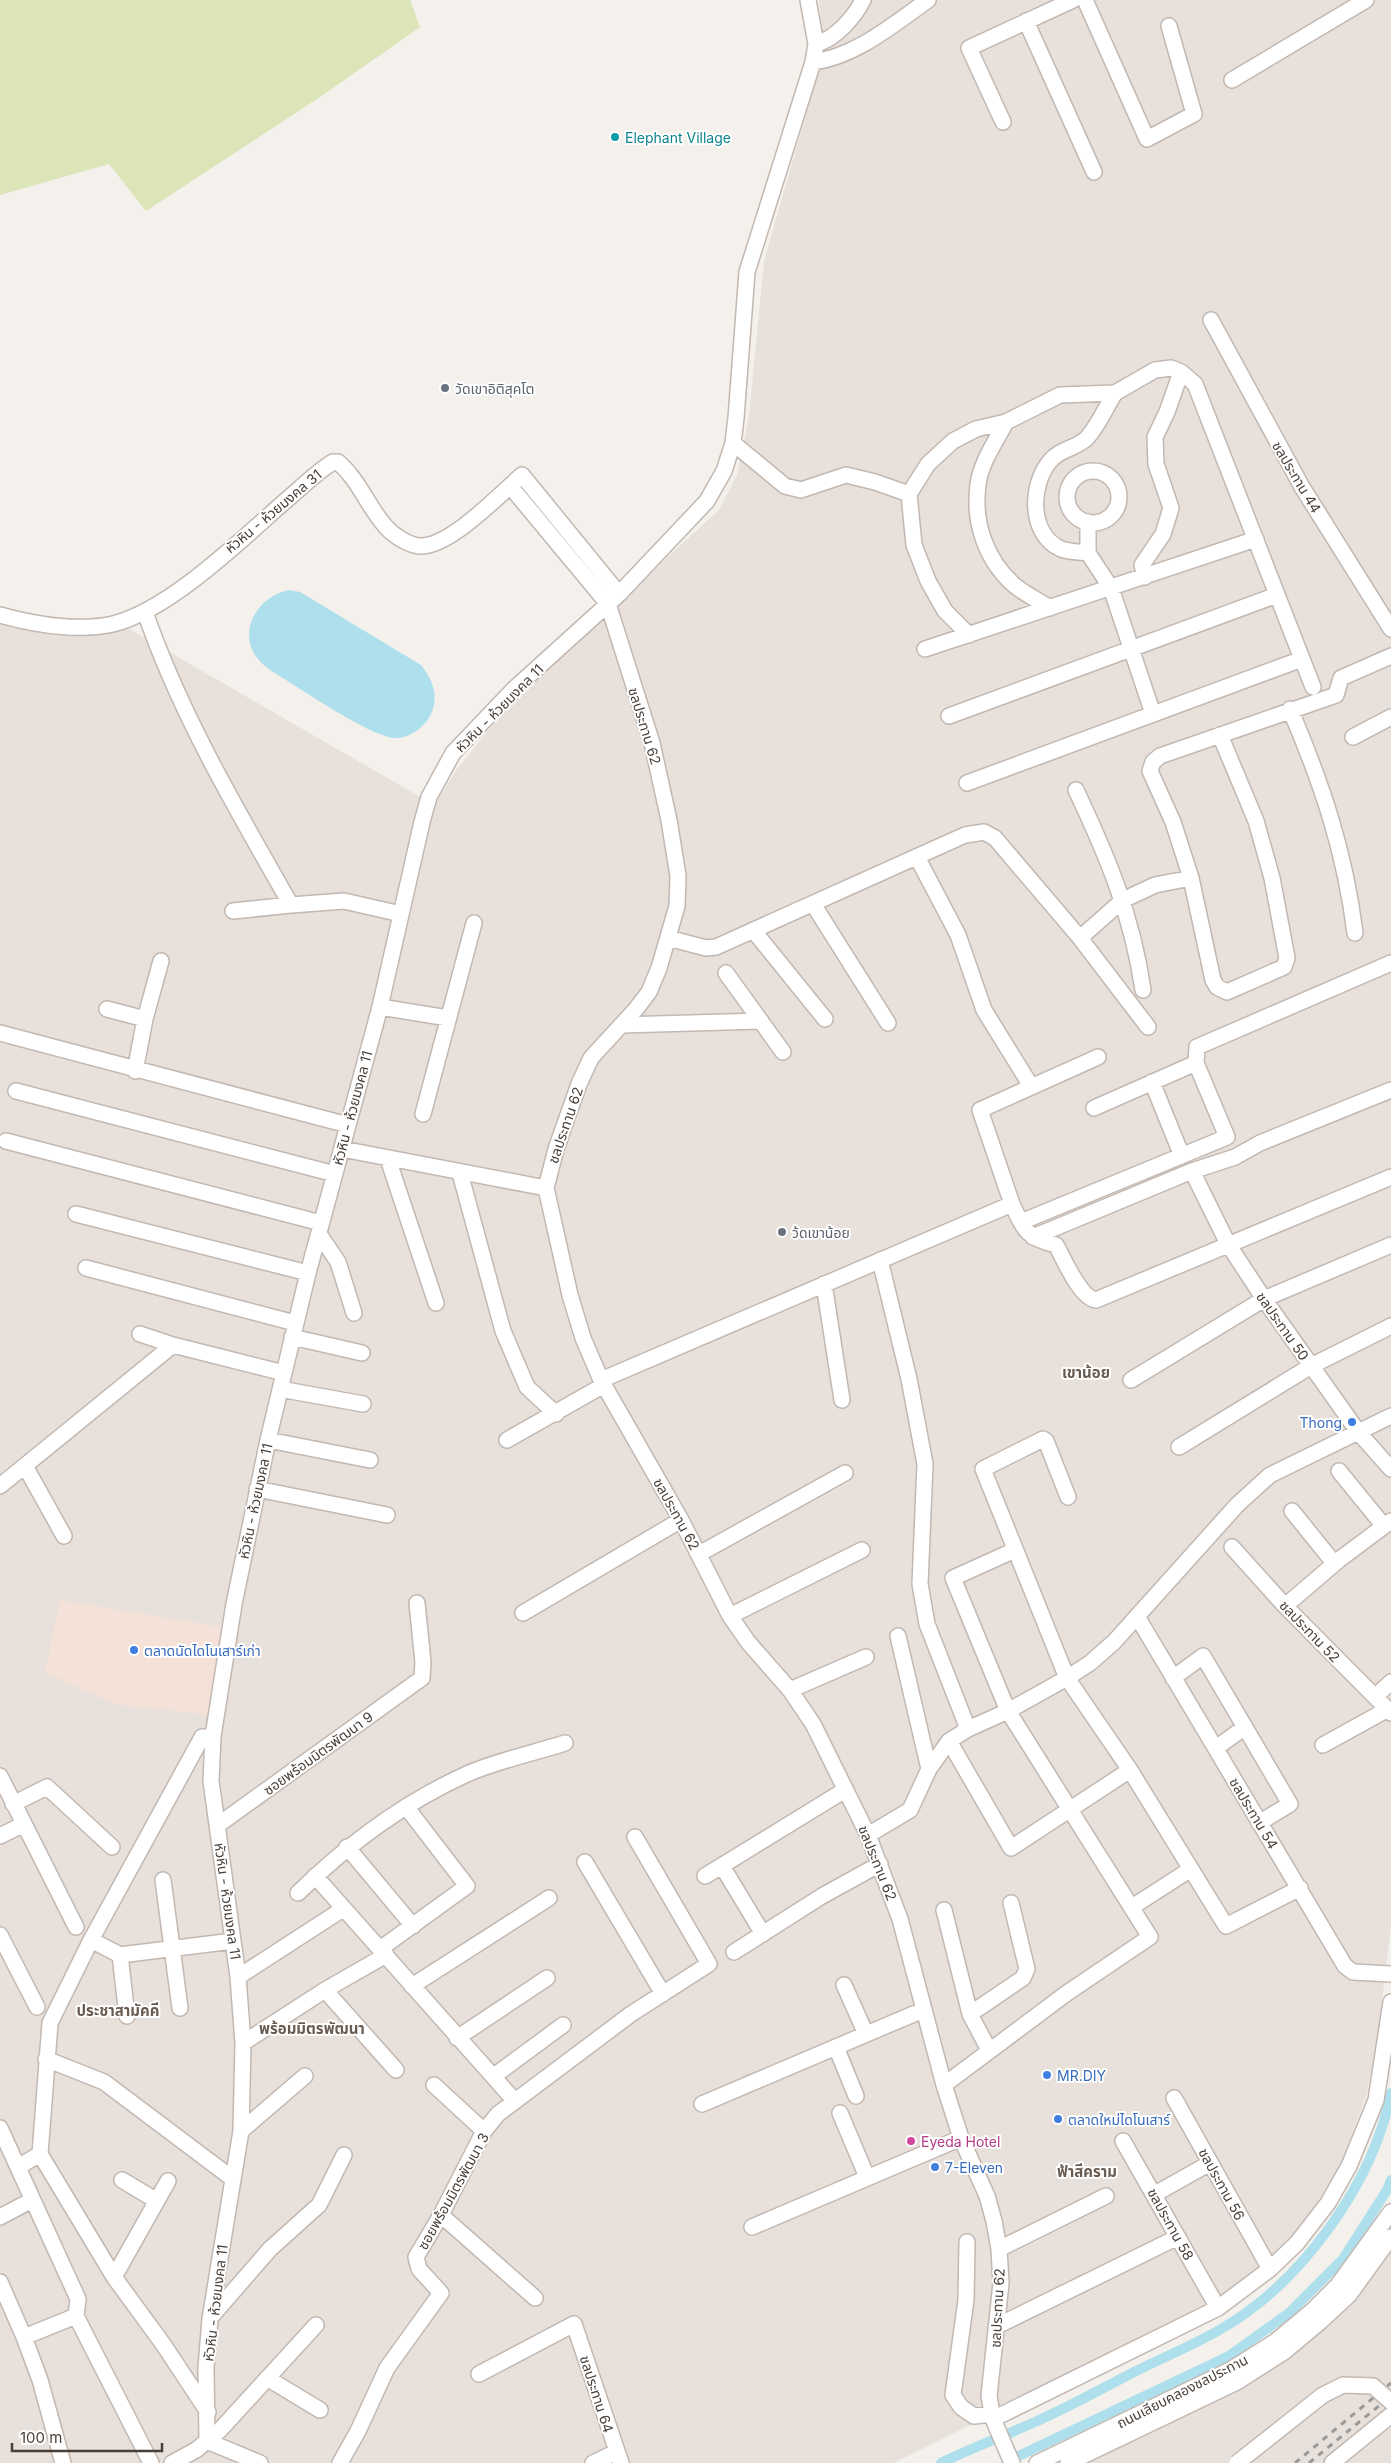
<svg xmlns="http://www.w3.org/2000/svg" width="1391" height="2463" font-family="Inter,'Noto Sans Thai',sans-serif">
  <style>
    .residential { fill: #e8e0da }
    .commercial { fill: #f4e2d8 }
    .green { fill: #dbe5b7 }
    .water { fill: #ade0ec }
    .lines { fill: none; stroke-linecap: round; stroke-linejoin: round }
    .canal { stroke: #ade0ec; stroke-width: 10 }
    .minor-casing { stroke: #c2b8b1; stroke-width: 18 }
    .minor { stroke: #fff; stroke-width: 15 }
    .rail { stroke: #999; stroke-width: 3; stroke-dasharray: 6 6; stroke-linecap: butt }
    .minor-bridge-casing { stroke: #c2b8b1; stroke-width: 18; stroke-linecap: butt }
    .minor-bridge { stroke: #fff; stroke-width: 15 }
    .culture-dot { fill: #0f9aa8; stroke: #fff; stroke-width: 2 }
    .worship-dot { fill: #6b7280; stroke: #fff; stroke-width: 2 }
    .shop-dot { fill: #3f7fe0; stroke: #fff; stroke-width: 2 }
    .hotel-dot { fill: #d1479c; stroke: #fff; stroke-width: 2 }
    .labels { text-anchor: middle; dominant-baseline: central; stroke-width: 4; stroke-linejoin: round; paint-order: stroke }
    .culture-label { font-size: 14px; fill: #0d838f; stroke: #fff; text-anchor: start }
    .worship-label { font-size: 14px; fill: #5b616d; stroke: #fff; text-anchor: start }
    .street-label { font-size: 14px; fill: #483f39; stroke: #fff }
    .shop-label { font-size: 14px; fill: #366cbe; stroke: #fff; text-anchor: start }
    .hotel-label { font-size: 14px; fill: #b23c85; stroke: #fff; text-anchor: start }
    .neighbourhood-label { font-size: 15px; font-weight: bold; fill: #6a5b51; stroke: #fff }
  </style>
  <rect width="100%" height="100%" fill="#f4f0eb"/>
  <path class="residential" d="M819,0H1391V1925L1378,2035L1367,2093L1342,2161L1319,2200L1290,2238L1255,2272L1200,2310L894,2463H0V622L79,636L126,627L434,805L457,769L518,694L719,510L737,475L749,416L764,261L824,51Z
    M1391,2250V2463H1083L1382,2261Z"/>
  <path class="commercial" d="M60,1600L222,1627L208,1715L114,1704L45,1672Z"/>
  <path class="green" d="M0,0H410L420,27L323,95L146,211L109,164L0,195Z"/>
  <path class="water" d="M289,590L300,592L421,665C433,680 439,696 431,714C425,727 409,739 394,738C369,736 295,685 270,670C266,667 261,663 258,659C236,632 258,596 289,590Z"/>
  <g class="lines">
    <path class="canal" d="M1006,2462L1229,2356L1289,2313L1343,2259L1387,2190L1391,2180
      M941,2463C972,2448 1004,2436 1035,2422C1069,2407 1103,2388 1136,2371C1164,2357 1194,2345 1221,2329C1301,2283 1373,2184 1391,2093"/>
    <g class="minor-casing">
      <path id="minor" d="M1085,0L1147,139L1194,114L1169,26
        M1026,21L1094,172
        M816,44C835,39 854,18 863,0
        M813,62C855,57 894,24 928,0
        M1232,80L1366,0
        M1003,122L969,48L1073,0
        M1211,320L1302,487L1391,629
        M1006,422C996,441 980,464 978,485C973,523 986,560 1014,585C1025,594 1039,601 1050,608
        M733,443L785,486L801,490L846,475L875,482L909,494
        M1067 497a26 26 0 1 1 52 0a26 26 0 1 1-52 0Z
        M510,486L608,604L652,743L669,820L678,876L677,906L659,968L649,992L636,1009L591,1058L579,1084L556,1149L546,1188L570,1295L583,1338L601,1380L681,1520L730,1616L748,1642L790,1690L813,1724L868,1835L900,1919L944,2085L961,2138L987,2196L994,2221L999,2249L1001,2283L989,2396L993,2419L1012,2463
        M1088,522V553L1111,588L1153,714
        M1088,553C1080,552 1069,552 1061,549C1028,534 1030,483 1051,460C1060,449 1077,448 1087,438C1098,426 1106,407 1115,393
        M1145,577L1142,565L1163,534L1171,508L1156,464L1155,437L1167,412L1181,372
        M145,612C181,716 237,810 291,905L344,901L401,914
        M0,615C36,625 76,632 113,624C168,611 240,541 283,503C299,490 315,473 333,462H338C359,480 368,507 386,527C393,535 408,545 419,546C449,548 499,495 522,475L619,594
        M969,635L945,611L928,581L914,545L909,494L928,464L953,441L976,429L1006,422L1060,395L1115,393L1155,370L1171,368L1181,372L1195,384L1313,687
        M925,649L1256,539
        M1290,709C1322,784 1345,852 1355,933
        M949,716L1277,595
        M1220,735L1256,821L1272,878L1287,958L1284,967L1227,992L1217,987L1213,980L1191,878L1173,822L1150,771L1153,762L1160,756L1336,695L1341,678L1391,656
        M1353,737L1391,717
        M967,783L1302,659
        M1076,790C1108,858 1132,915 1143,990
        M917,857L958,935L984,1010L1031,1086
        M813,904L888,1023
        M233,911L291,905
        M753,930L825,1019
        M668,938L706,948L716,947L965,835L984,832L995,838L1080,938L1148,1027
        M1080,938L1123,900L1155,885L1191,878
        M726,973L783,1052
        M380,1007L448,1018
        M107,1009L145,1019
        M621,1025L761,1021
        M0,1033L348,1125
        M135,1071L145,1019L161,961
        M1152,1082L1182,1156
        M16,1091L335,1174
        M1094,1108L1196,1063
        M423,1114L474,923
        M6,1141L321,1223
        M342,1149L546,1188
        M388,1159L436,1303
        M1192,1171L1228,1244L1264,1299L1359,1433L1391,1469
        M460,1173L503,1331L527,1387L556,1414
        M1012,1204L980,1110L1098,1057
        M76,1214L308,1273
        M1021,1222L1227,1137L1196,1063L1197,1047L1391,963
        M319,1234L338,1262L354,1313
        M1033,1237L1192,1171L1235,1157L1260,1143L1391,1090
        M880,1260L909,1379L925,1464L920,1584L927,1624L968,1729
        M86,1268L295,1323
        M824,1284L842,1400
        M140,1334L173,1345L284,1373
        M292,1337L362,1353
        M601,1380L1012,1204C1024,1230 1027,1238 1056,1245C1064,1259 1080,1298 1096,1300L1391,1177
        M1131,1380L1264,1299L1391,1245
        M280,1389L363,1404
        M268,1440L370,1460
        M507,1440L604,1385
        M1179,1447L1311,1366L1391,1326
        M25,1466L64,1536
        M1339,1471L1383,1525
        M0,1486L173,1345
        M257,1489L387,1515
        M1068,1497L1046,1441L1043,1439L983,1469L1067,1678L1130,1770L1226,1926L1300,1888
        M1292,1511L1334,1563
        M1232,1547L1285,1606L1391,1713
        M699,1554L845,1473
        M1285,1606L1340,1559L1391,1521
        M523,1613L681,1520
        M730,1616L862,1550
        M1138,1618L1345,1966L1353,1972L1391,1974
        M898,1636L929,1769
        M1173,1678L1203,1656L1290,1804L1259,1823
        M790,1690L866,1657
        M1376,1696L1391,1682
        M949,1741L1011,1848L1130,1770
        M1323,1745L1388,1709
        M1216,1748L1245,1727
        M0,1776L76,1927
        M13,1804L47,1787L112,1847
        M218,1825L422,1678L423,1662L417,1603
        M868,1835L910,1810L929,1769L949,1741L968,1729L1008,1711L1067,1678L1090,1663L1114,1642L1237,1505L1270,1475L1391,1416
        M0,1836L24,1824
        M347,1847L413,1926
        M585,1862L663,1994
        M722,1866L763,1934
        M315,1876L514,2100
        M705,1876L845,1790
        M163,1880L180,2008
        M298,1893C348,1844 403,1803 467,1774C496,1761 534,1753 565,1743
        M1132,1907L1191,1869
        M944,1910L970,2014
        M0,1935L37,2007
        M91,1940L120,1955L233,1941
        M380,1949L467,1886L407,1808
        M734,1952L822,1896L880,1864
        M120,1955L127,2016
        M238,1977L343,1909
        M844,1985L866,2034
        M412,1986L549,1898
        M325,1990L396,2070
        M457,2038L547,1978
        M243,2043L325,1990L386,1955
        M836,2047L856,2096
        M989,2050L970,2014L1023,1978L1027,1969L1011,1903
        M46,2059L104,2082L233,2179
        M494,2076L563,2025
        M434,2085L484,2131
        M944,2085L1067,1993L1150,1937L1008,1711L953,1578L1015,1550
        M1174,2098L1270,2269
        M702,2104L923,2010
        M840,2113L867,2177
        M0,2128L78,2299L76,2316L24,2337L40,2380L63,2463
        M241,2131L305,2076
        M1123,2141L1218,2308
        M40,2154L114,2277L163,2344L208,2412
        M18,2167L40,2154L50,2023L91,1940L202,1737L213,1736
        M122,2180L157,2201
        M1155,2194L1210,2163
        M441,2215L535,2298
        M0,2217L32,2200
        M752,2227L961,2138
        M967,2242L966,2300L953,2395L961,2407L974,2416L992,2414
        M999,2249L1106,2196
        M114,2277L168,2181
        M0,2282L24,2337
        M76,2316L151,2463
        M210,2318L270,2249L319,2205L344,2155
        M997,2326L1178,2237
        M479,2374L574,2324L621,2463
        M267,2378L320,2410
        M993,2419L1218,2308L1270,2269L1297,2243L1328,2203L1349,2166L1376,2100L1391,2002
        M172,2463L196,2450L207,2441L206,2368L210,2319L241,2131L243,2043L238,1977L211,1781L213,1736L234,1604L268,1440L308,1273L380,1007L422,822L429,797L453,753L514,689L619,594L707,501L724,471L733,443L736,418L747,272L813,62L816,44L808,0
        M260,2463L207,2441L220,2430L316,2325
        M340,2463L358,2431L387,2368L441,2293L419,2269L416,2257L441,2215L484,2131L498,2114L631,2014L709,1964L635,1837
        M593,2463L616,2452
        M1037,2463L1230,2370L1276,2341L1312,2311L1338,2285L1391,2212
        M1068,2463L1237,2382L1284,2352L1321,2321L1349,2295L1391,2237
        M1332,2463L1391,2415"/>
    </g>
    <use href="#minor" class="minor"/>
    <path class="rail" d="M1295,2463L1391,2383
      M1309,2463L1391,2396"/>
    <g class="minor-bridge-casing">
      <path id="minor-bridge" d="M1237,2463L1323,2395L1343,2385L1373,2386L1391,2402"/>
    </g>
    <use href="#minor-bridge" class="minor-bridge"/>
  </g>
  <circle class="culture-dot" cx="615" cy="137" r="5"/>
  <g class="worship-dot">
    <circle cx="445" cy="388" r="5"/>
    <circle cx="782" cy="1232" r="5"/>
  </g>
  <g class="shop-dot">
    <circle cx="1352" cy="1422" r="5"/>
    <circle cx="134" cy="1650" r="5"/>
    <circle cx="1047" cy="2075" r="5"/>
    <circle cx="1058" cy="2119" r="5"/>
    <circle cx="935" cy="2167" r="5"/>
  </g>
  <circle class="hotel-dot" cx="911" cy="2141" r="5"/>
  <g class="labels">
    <g class="culture-label">
      <text x="625" y="137">Elephant Village</text>
    </g>
    <g class="worship-label">
      <text x="455" y="388">วัดเขาอิติสุคโต</text>
      <text x="792" y="1232">ว้ดเขาน้อย</text>
    </g>
    <g class="street-label">
      <text transform="translate(1297 477) rotate(59)">ชลประทาน 44</text>
      <text transform="translate(273 511) rotate(-40)">หัวหิน - ห้วยมงคล 31</text>
      <text transform="translate(499 708) rotate(-45)">หัวหิน - ห้วยมงคล 11</text>
      <text transform="translate(645 726) rotate(73)">ชลประทาน 62</text>
      <text transform="translate(352 1108) rotate(-75)">หัวหิน - ห้วยมงคล 11</text>
      <text transform="translate(565 1125) rotate(-71)">ชลประทาน 62</text>
      <text transform="translate(1283 1326) rotate(55)">ชลประทาน 50</text>
      <text transform="translate(255 1501) rotate(-78)">หัวหิน - ห้วยมงคล 11</text>
      <text transform="translate(677 1514) rotate(61)">ชลประทาน 62</text>
      <text transform="translate(1310 1631) rotate(46)">ชลประทาน 52</text>
      <text transform="translate(318 1753) rotate(-36)">ซอยพร้อมมิตรพัฒนา 9</text>
      <text transform="translate(1254 1813) rotate(59)">ชลประทาน 54</text>
      <text transform="translate(878 1863) rotate(68)">ชลประทาน 62</text>
      <text transform="translate(228 1901) rotate(82)">หัวหิน - ห้วยมงคล 11</text>
      <text transform="translate(1222 2184) rotate(61)">ชลประทาน 56</text>
      <text transform="translate(453 2191) rotate(-61)">ซอยพร้อมมิตรพัฒนา 3</text>
      <text transform="translate(1171 2224) rotate(61)">ชลประทาน 58</text>
      <text transform="translate(215 2303) rotate(-83)">หัวหิน - ห้วยมงคล 11</text>
      <text transform="translate(997 2308) rotate(-87)">ชลประทาน 62</text>
      <text transform="translate(1182 2391) rotate(-27)">ถนนเลียบคลองชลประทาน</text>
      <text transform="translate(597 2394) rotate(72)">ชลประทาน 64</text>
    </g>
    <g class="shop-label">
      <text x="1342" y="1422" text-anchor="end">Thong</text>
      <text x="144" y="1650">ตลาดนัดไดโนเสาร์เก่า</text>
      <text x="1057" y="2075">MR.DIY</text>
      <text x="1068" y="2119">ตลาดใหม่ไดโนเสาร์</text>
      <text x="945" y="2167">7-Eleven</text>
    </g>
    <g class="hotel-label">
      <text x="921" y="2141">Eyeda Hotel</text>
    </g>
    <g class="neighbourhood-label">
      <text x="1086" y="1372">เขาน้อย</text>
      <text x="118" y="2010">ประชาสามัคคี</text>
      <text x="312" y="2028">พร้อมมิตรพัฒนา</text>
      <text x="1087" y="2171">ฟ้าสีคราม</text>
    </g>
  </g>
  <path d="M12 2443v8h150v-8" fill="none" stroke="#483f39" stroke-width="2.5"/>
  <text x="20" y="2443" font-size="15" fill="#483f39" stroke="#ffffff" stroke-width="4" paint-order="stroke">100 m</text>
</svg>
